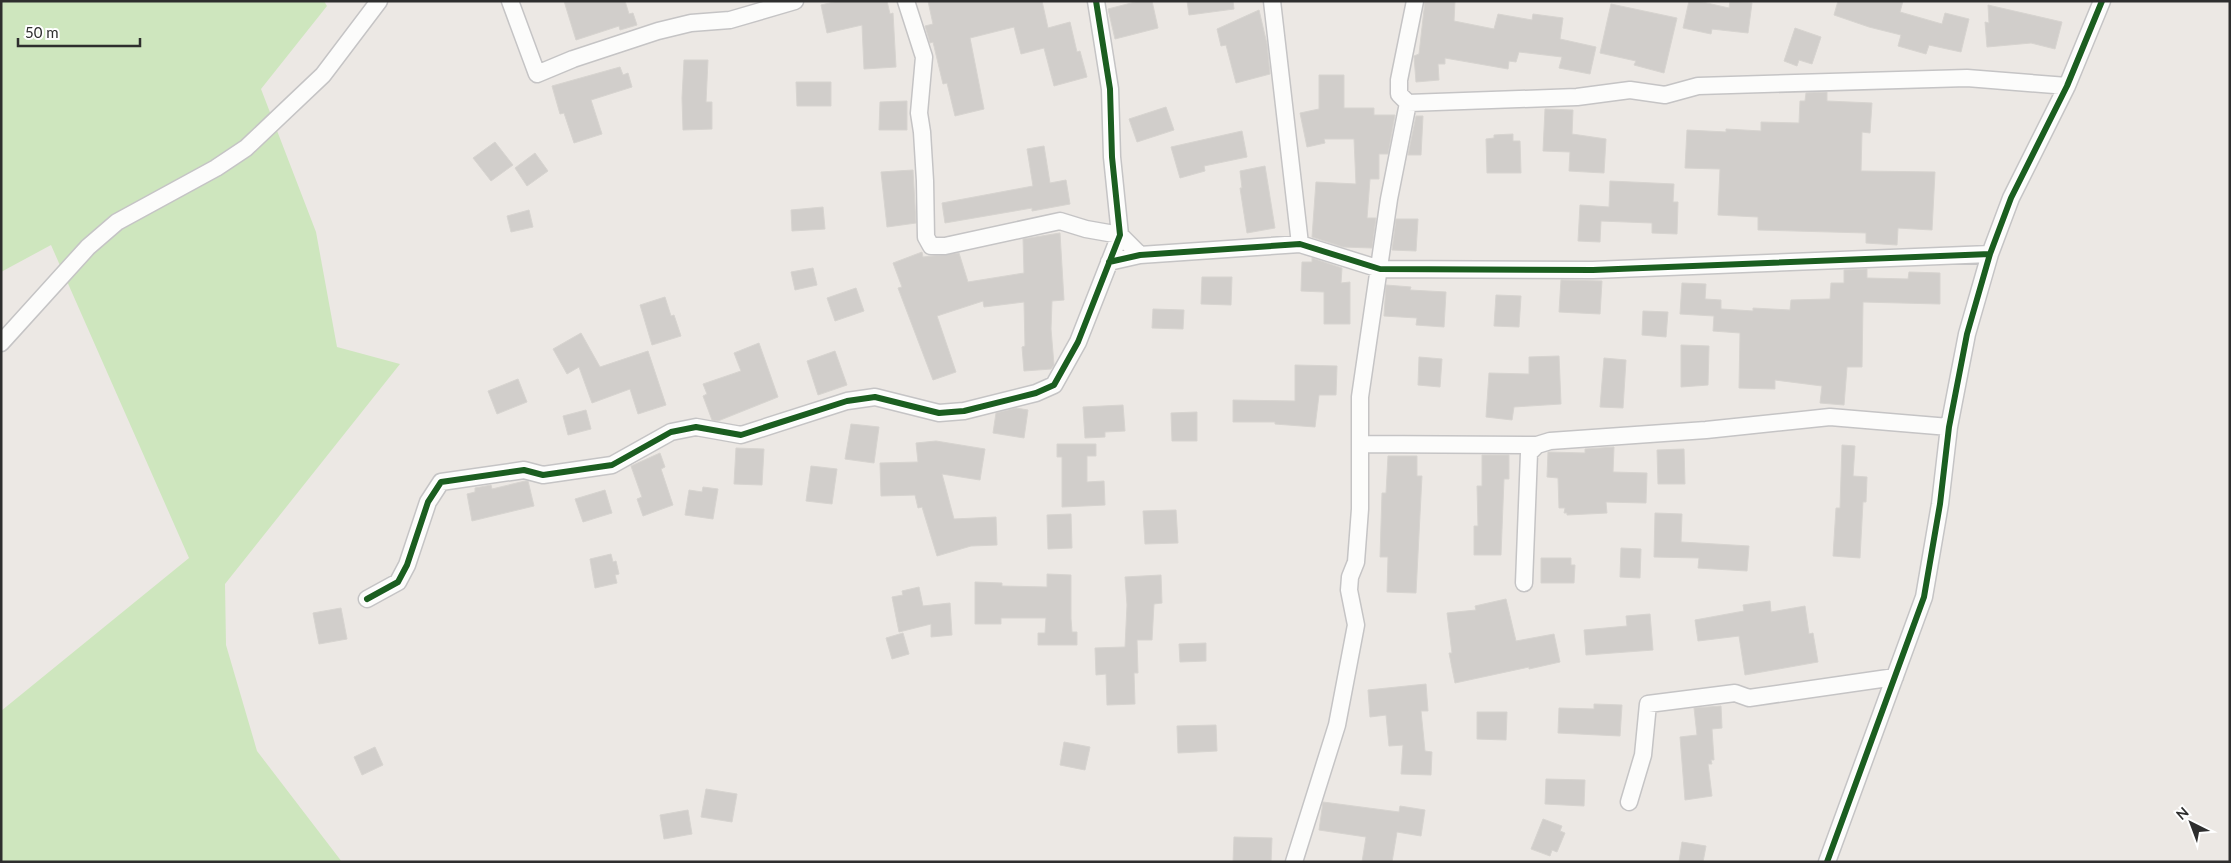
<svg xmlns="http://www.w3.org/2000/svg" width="2231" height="863" font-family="Lato,sans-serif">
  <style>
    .green { fill: #cee6be }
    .building { fill: #d1cecb; stroke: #d7d4d0 }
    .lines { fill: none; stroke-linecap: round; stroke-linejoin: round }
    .minor-casing { stroke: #c5c4c5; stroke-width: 19 }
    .minor { stroke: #fcfcfb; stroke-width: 16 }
    .cycleway-casing { stroke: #fff; stroke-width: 9 }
    .cycleway { stroke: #1b5e20; stroke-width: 6 }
  </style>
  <rect width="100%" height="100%" fill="#ece8e4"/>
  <path class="green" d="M1,1H324L327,6L261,89L316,232L337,347L400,364L225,584L226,645L257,751L342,862H1V711L189,558L51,245L1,272Z"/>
  <path class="building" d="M564,1H625L629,14L633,13L637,25L620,30L619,26L576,40Z
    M838,1H887L890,14L893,13L896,67L864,69L862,25L827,33L821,5Z
    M928,1H1042L1048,28L1070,22L1077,52L1080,51L1087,77L1054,86L1044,48L1021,54L1014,27L970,38L984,109L955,116L947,83L943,84L933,42L930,43L925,26L933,24Z
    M1139,1H1152L1158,28L1115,39L1108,9Z
    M1187,1H1233L1234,9L1189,15Z
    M1425,1H1455L1454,21L1494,29L1498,14L1532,20L1533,14L1563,18L1560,39L1596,47L1590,74L1559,68L1562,57L1519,52L1516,62L1509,61L1508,69L1445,58V64H1438L1439,80L1416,82L1414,56L1419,54Z
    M1689,1H1698L1729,8L1730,1L1752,3L1748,33L1712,29L1711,34L1683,28Z
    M1838,1H1903L1900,12L1942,24L1945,13L1969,19L1961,52L1929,45L1926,54L1898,46L1901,35L1869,27L1834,15Z
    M1611,4L1677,18L1664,73L1634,65L1636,61L1600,53Z
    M1988,5L2062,22L2055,49L2031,43L1987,47L1985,22L1989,23Z
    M1259,10L1267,44L1270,74L1236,83L1226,45L1221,46L1217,29Z
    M1795,28L1821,37L1812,64L1799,60L1797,66L1784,61Z
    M684,60H708L706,102H712V129L683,130L682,98Z
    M620,67L623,75L628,73L632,87L591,100L602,134L574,143L564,113L560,114L552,86Z
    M1319,75H1344V108H1374V115H1395L1388,154H1379V179H1370L1367,218H1376L1372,248L1343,247L1312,237L1316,182L1356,184L1354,139H1324L1325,143L1307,147L1300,113L1319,109Z
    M796,82H831V106H797Z
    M1827,92V101L1872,103L1870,133L1862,132L1861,171L1935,172L1932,230L1898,228L1897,245L1866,243V233L1758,230V217L1718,215L1720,169L1685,168L1687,130L1726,132V129L1761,131V122L1799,123L1800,101H1805L1806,93Z
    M907,101V130H879L880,102Z
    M1166,107L1174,130L1137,142L1129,119Z
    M1545,109L1573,110L1572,134L1606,139L1604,173L1569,171L1570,152L1543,151Z
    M1416,116H1423L1421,155H1408Z
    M1242,131L1247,157L1204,166L1205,171L1180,178L1171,147Z
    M1513,134V141H1520L1521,173H1487L1486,139L1494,138V135Z
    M495,142L513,165L491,181L473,158Z
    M1044,146L1050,183L1066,180L1070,204L1032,211V208L945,223L942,203L1033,186L1027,149Z
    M535,153L548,171L527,186L515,168Z
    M1265,166L1275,228L1247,233L1240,188H1242L1240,171Z
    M913,170L916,223L887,227L881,172Z
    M1610,181L1674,184L1673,202H1678L1677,234L1652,233V223L1601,221L1600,242L1578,241L1580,205L1609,207Z
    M823,207L825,229L792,231L791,210Z
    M529,210L533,227L511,232L507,216Z
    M1396,219H1418L1416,251L1392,250Z
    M1060,233L1064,300L1052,301L1051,329L1054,365L1051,369L1024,371L1022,347L1025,346L1024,302L984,307L983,301L937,316L956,372L933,380L898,288L902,287L893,263L922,252L923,257L959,253L968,282L1024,273L1023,239Z
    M1312,258L1342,268L1341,283L1350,282V324H1324V292L1301,291L1302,262H1312Z
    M813,268L817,285L795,290L791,272Z
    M1867,269V278L1908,279L1909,272L1940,273V304L1863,302L1862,367H1847L1844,405L1820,403L1822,386L1775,380V389L1739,388L1740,333L1713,331L1714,316L1680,314L1682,283L1706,284L1705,299L1721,300V309L1753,311V308L1790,310L1791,300L1830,299L1831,283H1844V270Z
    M1202,277H1232L1231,305L1201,304Z
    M1561,280L1602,281L1600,314L1559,312Z
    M1386,285L1411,287L1410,290L1446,292L1444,327L1416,325L1417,318L1384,316Z
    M856,288L864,311L835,321L827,298Z
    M1496,295L1521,296L1519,327L1494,326Z
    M665,297L671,316L674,315L681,336L652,345L640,305Z
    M1153,309L1184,310L1183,329L1152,328Z
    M1643,311L1668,312L1666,337L1642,335Z
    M581,333L600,367L648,351L666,405L638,414L630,389L592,403L579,367L567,374L553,349Z
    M759,343L778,397L718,421L712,420L703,396L707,394L703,384L741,371L734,353Z
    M1681,345L1709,346L1708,385L1681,387Z
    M835,351L847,385L818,395L807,361Z
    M1559,356L1561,404L1514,407L1512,420L1486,417L1489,373L1529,374V357Z
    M1419,357L1442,359L1440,387L1418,385Z
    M1604,358L1626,360L1623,408L1600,407Z
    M1295,365L1337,366L1336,395H1319L1315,427L1275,424V422H1233V400L1295,401Z
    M518,379L527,402L497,414L488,391Z
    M1123,405L1125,431L1105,432V437L1085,438L1083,407Z
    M1016,408L1028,410L1024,438L993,433L996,413Z
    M586,410L591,429L568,435L563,416Z
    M1197,412V441H1172L1171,413Z
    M851,424L879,427L874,463L845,459Z
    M936,441L985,449L980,480L942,474L954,519L996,517L997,545L971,546L937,556L922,507L918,508L915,495L881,496L880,463L918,462L916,443Z
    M1057,444H1096V456H1087V482L1104,481L1105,505L1062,507V457H1057Z
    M1842,445L1855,446L1853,476L1867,477L1866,502H1863L1860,558L1833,556L1836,508H1840Z
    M1614,447L1613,472L1647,473L1646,503L1606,502L1607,513L1567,515V513H1564L1565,508H1559L1558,478L1547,477L1548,452L1585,453V449Z
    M736,448L764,449L762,485L734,484Z
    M1684,449L1685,484H1658L1657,450Z
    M660,453L665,467L661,469L673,505L643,516L637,499L642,497L631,466Z
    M1482,455H1509V479H1504L1501,555H1474V526H1478L1477,486H1482Z
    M1388,456H1417V476H1422L1416,593L1387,592L1388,557H1380L1382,493H1386Z
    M811,466L837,469L832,504L806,501Z
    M525,481H528L534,506L472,521L467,494L475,492V488L491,485L492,489Z
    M703,487L718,489L713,519L685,515L689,490L702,492Z
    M605,490L612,513L583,522L575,499Z
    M1176,510L1178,543L1145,544L1143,511Z
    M1655,513L1682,514L1681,542L1749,546L1747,571L1698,568L1699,558L1654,557Z
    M1071,514L1072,548L1048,549L1047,515Z
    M1621,548L1641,549L1640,578L1620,577Z
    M611,554L613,562L616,561L619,574L615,575L617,583L595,588L590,559Z
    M1541,558H1571V565H1575L1574,583H1541Z
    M1047,574L1071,575V619L1072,632H1077V645H1038V633H1045L1046,618H1001V624H975V582L1002,583V586L1047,587Z
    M1161,575L1162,603L1154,604L1152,640H1137L1138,673H1134L1135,704L1107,705L1106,674L1096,675L1095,648L1125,647L1127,605L1125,577Z
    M919,587L923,606L950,603L952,635L931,637V624L899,632L892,597L903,595L902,591Z
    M1506,599L1516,641L1554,634L1560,662L1529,669V667L1455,683L1449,653H1452L1447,613L1476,610L1475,606Z
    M1770,601L1771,612L1805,606L1809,634L1813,633L1818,662L1745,675L1739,636L1698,641L1695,620L1744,611L1743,605Z
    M341,608L347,639L319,644L313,613Z
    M1650,614L1653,650L1586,655L1584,630L1627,626L1626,616Z
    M903,633L909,654L892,659L886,638Z
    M1206,643V661L1180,662L1179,644Z
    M1426,684L1428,711H1421L1425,751L1432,752L1431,775L1401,774L1403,745L1389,746L1386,715L1370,717L1368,690Z
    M1594,704L1622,705L1620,736L1558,733L1559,708L1594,709Z
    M1721,706L1722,728L1712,729L1714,760H1711L1712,764H1708L1712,796L1685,800L1680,737L1697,735L1694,708Z
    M1477,712H1507L1506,740L1477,739Z
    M1216,725L1217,751L1178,753L1177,726Z
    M1064,742L1090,747L1085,770L1060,765Z
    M375,747L383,765L362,775L354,757Z
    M1546,779L1585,780L1584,806L1545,804Z
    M706,789L737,794L732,822L701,817Z
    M1323,802L1399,812L1400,806L1425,810L1421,836L1397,832L1392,862H1362L1366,837L1319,830Z
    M688,810L692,834L664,839L660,815Z
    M1543,819L1562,826L1560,831L1565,833L1557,852L1552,850L1550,856L1531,849Z
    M1234,837L1272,838L1271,862H1233Z
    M1682,842L1706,846L1703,862H1679Z"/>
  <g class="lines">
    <g class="minor-casing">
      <path id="minor" d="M510,1L537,74L573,59L658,31L691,23L730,20L795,1
        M906,1L924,57L919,113L922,132L925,181L926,237L931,246H945L1060,221L1086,229L1120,235L1140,255
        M1272,1L1300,244
        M1415,1L1399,80V94L1408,103L1577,97L1630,90L1665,95L1698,86L1967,78L2067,86
        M1109,262L1140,255L1300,244L1380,269L1593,270L1990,254
        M1,343L88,247L117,222L216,168L246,148L323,75L379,1
        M1360,444L1537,445
        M1524,583L1529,453L1537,445L1550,441L1706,430L1830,417L1949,427
        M367,599L398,582L407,565L428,502L441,482L524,470L543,475L612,465L671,432L696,427L741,435L847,401L875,397L939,413L964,411L1036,393L1054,385L1078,342L1120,235L1112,157L1110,89L1096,1
        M1629,802L1643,755L1648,704L1735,693L1749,698L1895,677
        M1294,862L1337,725L1356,625L1349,590L1350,577L1356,562L1360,509V397L1389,199L1408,103
        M1827,862L1924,597L1940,504L1949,427L1967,334L1990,254L2011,198L2067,86L2102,1"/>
    </g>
    <use href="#minor" class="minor"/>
    <g class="cycleway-casing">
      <path id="cycleway" d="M1109,262L1140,255L1300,244L1380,269L1593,270L1990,254
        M367,599L398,582L407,565L428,502L441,482L524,470L543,475L612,465L671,432L696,427L741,435L847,401L875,397L939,413L964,411L1036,393L1054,385L1078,342L1120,235L1112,157L1110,89L1096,1
        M1827,862L1924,597L1940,504L1949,427L1967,334L1990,254L2011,198L2067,86L2102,1"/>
    </g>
    <use href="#cycleway" class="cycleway"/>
  </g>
  <rect width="2231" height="863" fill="none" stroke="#2e2e2e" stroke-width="5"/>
  <g transform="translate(2191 823) rotate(318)" stroke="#ffffff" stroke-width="4" paint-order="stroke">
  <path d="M0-4L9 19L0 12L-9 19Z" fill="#2e2e2e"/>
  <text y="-8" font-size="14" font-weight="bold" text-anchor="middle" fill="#2e2e2e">N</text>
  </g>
  <path d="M18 38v8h122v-8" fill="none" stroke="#2e2e2e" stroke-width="2.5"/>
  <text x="25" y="38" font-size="15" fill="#2e2e2e" stroke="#ffffff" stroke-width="4" paint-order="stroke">50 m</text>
</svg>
